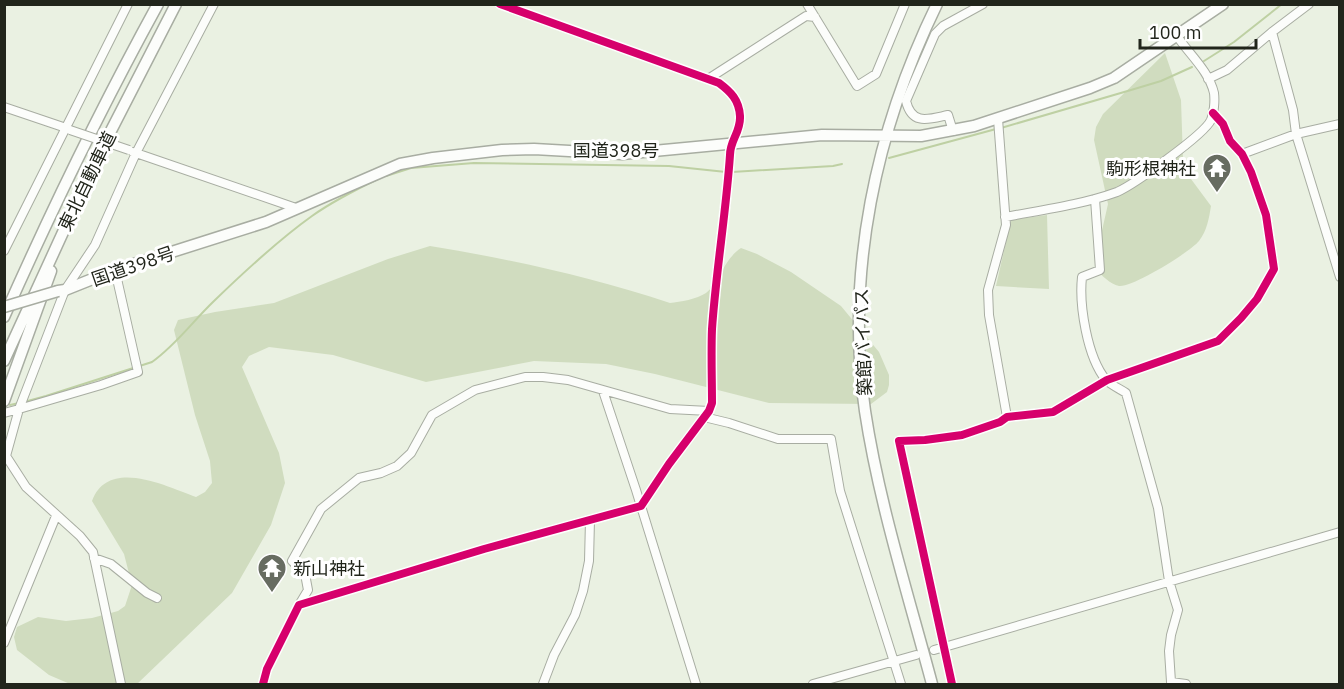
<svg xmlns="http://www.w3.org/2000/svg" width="1344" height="689" font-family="'IBM Plex Sans','Noto Sans JP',sans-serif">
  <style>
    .green { fill: #d0dcbf }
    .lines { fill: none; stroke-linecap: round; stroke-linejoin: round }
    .stream { stroke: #bed0a3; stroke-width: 2 }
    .minor-casing { stroke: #a8ada2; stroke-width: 10 }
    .highway-casing { stroke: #a8ada2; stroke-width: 13 }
    .minor { stroke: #fcfdfb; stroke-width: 8 }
    .highway { stroke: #fcfdfb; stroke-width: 10 }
    .minor-bridge-casing { stroke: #a8ada2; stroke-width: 10; stroke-linecap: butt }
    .highway-bridge-casing { stroke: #a8ada2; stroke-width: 13; stroke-linecap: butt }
    .minor-bridge { stroke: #fcfdfb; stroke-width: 8 }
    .highway-bridge { stroke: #fcfdfb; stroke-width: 10 }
    .cycleway-casing { stroke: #fff; stroke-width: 11 }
    .cycleway { stroke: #d6006c; stroke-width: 8 }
    .labels { text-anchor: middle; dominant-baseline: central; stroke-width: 6; stroke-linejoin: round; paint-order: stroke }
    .street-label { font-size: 18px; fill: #21251b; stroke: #fff }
    .poi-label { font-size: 18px; fill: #21251b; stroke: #fff; text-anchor: end }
  </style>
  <rect width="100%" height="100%" fill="#eaf1e2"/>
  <path class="green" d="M1165,53L1181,100L1183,160L1191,179L1211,206C1209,218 1207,231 1199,241C1190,252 1132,288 1119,286C1110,284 1103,276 1096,270L1098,248L1108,204L1094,140L1096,127L1103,114Z
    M1047,215L1049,289L996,286L1011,220Z
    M430,246C510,259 592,277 670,303C680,302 697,299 706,293C720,282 723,260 741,248L757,254L791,272L841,306L879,352L889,375V385L887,392L871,404L769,403L655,374L606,364L534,361L426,382L333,355L269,347L249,356L242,367L279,453L285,483L271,525L232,593L137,684H70L49,675L17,650L14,637L17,627L38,617L66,621L92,618L118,611L125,606L132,585L124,554L92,501C108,457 166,486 196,497L205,492L212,483L210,461L195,415L174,330L178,320L215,312L274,303L388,259Z"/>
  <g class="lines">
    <path class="stream" d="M1204,61L1234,42L1282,4
      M1001,128L1131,90L1161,81L1192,67
      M889,158L996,129
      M732,172L833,166L842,164
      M386,176L411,168L474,163L669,166L726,172
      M24,402L46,396L152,362C176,345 193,321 214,301C245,271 277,241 312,216C333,201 357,189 380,178
      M10,405L19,403"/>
    <g class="minor-casing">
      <path id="minor" d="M807,4L857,86L876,74L905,4
        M1272,32L1293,110L1296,134L1340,277
        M708,79L806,16L815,17
        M1208,79L1227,70L1272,32L1309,4
        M4,107L69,129
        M998,119L1006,225L988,290L989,315L1007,417
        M953,131L948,115C929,119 912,126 906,101L935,34L943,26L983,4
        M133,152L296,208
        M1242,154L1296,134L1340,124
        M1095,199L1100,270L1082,277C1079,305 1087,357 1106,380C1111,385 1120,389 1126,393L1158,508L1169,581L1178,610L1171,635L1169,651L1171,682L1186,684
        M1005,217C1042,210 1081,205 1117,192C1133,185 1204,135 1211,120C1214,113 1215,101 1214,93C1209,71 1189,54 1177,36
        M4,251L128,4
        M115,270L138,372L101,385L19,409L6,456L26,487L80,536L93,552L121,684
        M603,391L636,490L696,684
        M4,413L19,409L65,290L95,245L136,153L214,4
        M704,417L729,423L778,439H831L840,491L901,684
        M94,558L111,564L147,593L157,598
        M299,605L308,590L305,574L292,561L321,509L359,478L381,473L397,466L411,453L432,415L475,390L525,377H543L568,380L670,409L709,411
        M4,643L56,516
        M934,650L1340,532
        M263,684L267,669L299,605L484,549L641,506L669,464L709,411L712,403C712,379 711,354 712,329C716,271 726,213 730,155C730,140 741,132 740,116C739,100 731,92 719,83L500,4
        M543,684L554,655L575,615L583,591L589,561L590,520
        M813,684L916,655
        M952,684L899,441L925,440L962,435L1000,422L1007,417L1053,412L1107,380L1218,341L1241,318L1257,299L1274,269L1266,215L1251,172L1242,154L1230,141L1223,124L1213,113"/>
    </g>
    <g class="highway-casing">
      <path id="highway" d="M58,291L65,290L115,270L266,222L400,164L433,158L502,150L534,149L622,154L822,135L921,136L974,126L1090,88L1114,78L1223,4
        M4,317C51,211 102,106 158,4
        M4,361L97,158L176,4
        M4,401L51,271
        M932,684C908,594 879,503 865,411C845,272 876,129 937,4"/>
    </g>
    <use href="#minor" class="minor"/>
    <use href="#highway" class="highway"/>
    <g class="minor-bridge-casing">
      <path id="minor-bridge" d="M70,130L129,150"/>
    </g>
    <g class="highway-bridge-casing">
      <path id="highway-bridge" d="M4,307L58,291"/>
    </g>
    <use href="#minor-bridge" class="minor-bridge"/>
    <use href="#highway-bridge" class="highway-bridge"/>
    <g class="cycleway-casing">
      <path id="cycleway" d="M263,684L267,669L299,605L484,549L641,506L669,464L709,411L712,403C712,379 711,354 712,329C716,271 726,213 730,155C730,140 741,132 740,116C739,100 731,92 719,83L500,4
        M952,684L899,441L925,440L962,435L1000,422L1007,417L1053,412L1107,380L1218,341L1241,318L1257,299L1274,269L1266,215L1251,172L1242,154L1230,141L1223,124L1213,113"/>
    </g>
    <use href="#cycleway" class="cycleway"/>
  </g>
  <defs>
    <g id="temple-pin" transform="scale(1.5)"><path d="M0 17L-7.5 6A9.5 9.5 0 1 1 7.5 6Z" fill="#676c61" stroke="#fff"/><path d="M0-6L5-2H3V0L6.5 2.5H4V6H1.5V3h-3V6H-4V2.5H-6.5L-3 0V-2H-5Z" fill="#fff"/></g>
  </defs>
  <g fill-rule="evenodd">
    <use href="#temple-pin" x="1217" y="168"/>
    <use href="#temple-pin" x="272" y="568"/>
  </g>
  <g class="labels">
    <g class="street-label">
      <text x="616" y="150">国道398号</text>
      <text transform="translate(87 181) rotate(-64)">東北自動車道</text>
      <text transform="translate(133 266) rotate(-19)">国道398号</text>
      <text transform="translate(863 342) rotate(-92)">築館バイパス</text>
    </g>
    <g class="poi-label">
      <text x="1196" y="168">駒形根神社</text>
      <text x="293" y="568" text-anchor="start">新山神社</text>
    </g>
  </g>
  <rect width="1344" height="689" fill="none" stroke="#21251b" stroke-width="12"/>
  <path d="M1140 39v9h116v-9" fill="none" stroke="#21251b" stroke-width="3"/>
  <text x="1149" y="39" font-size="18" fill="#21251b" stroke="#ffffff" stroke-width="4.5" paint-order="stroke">100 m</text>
</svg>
